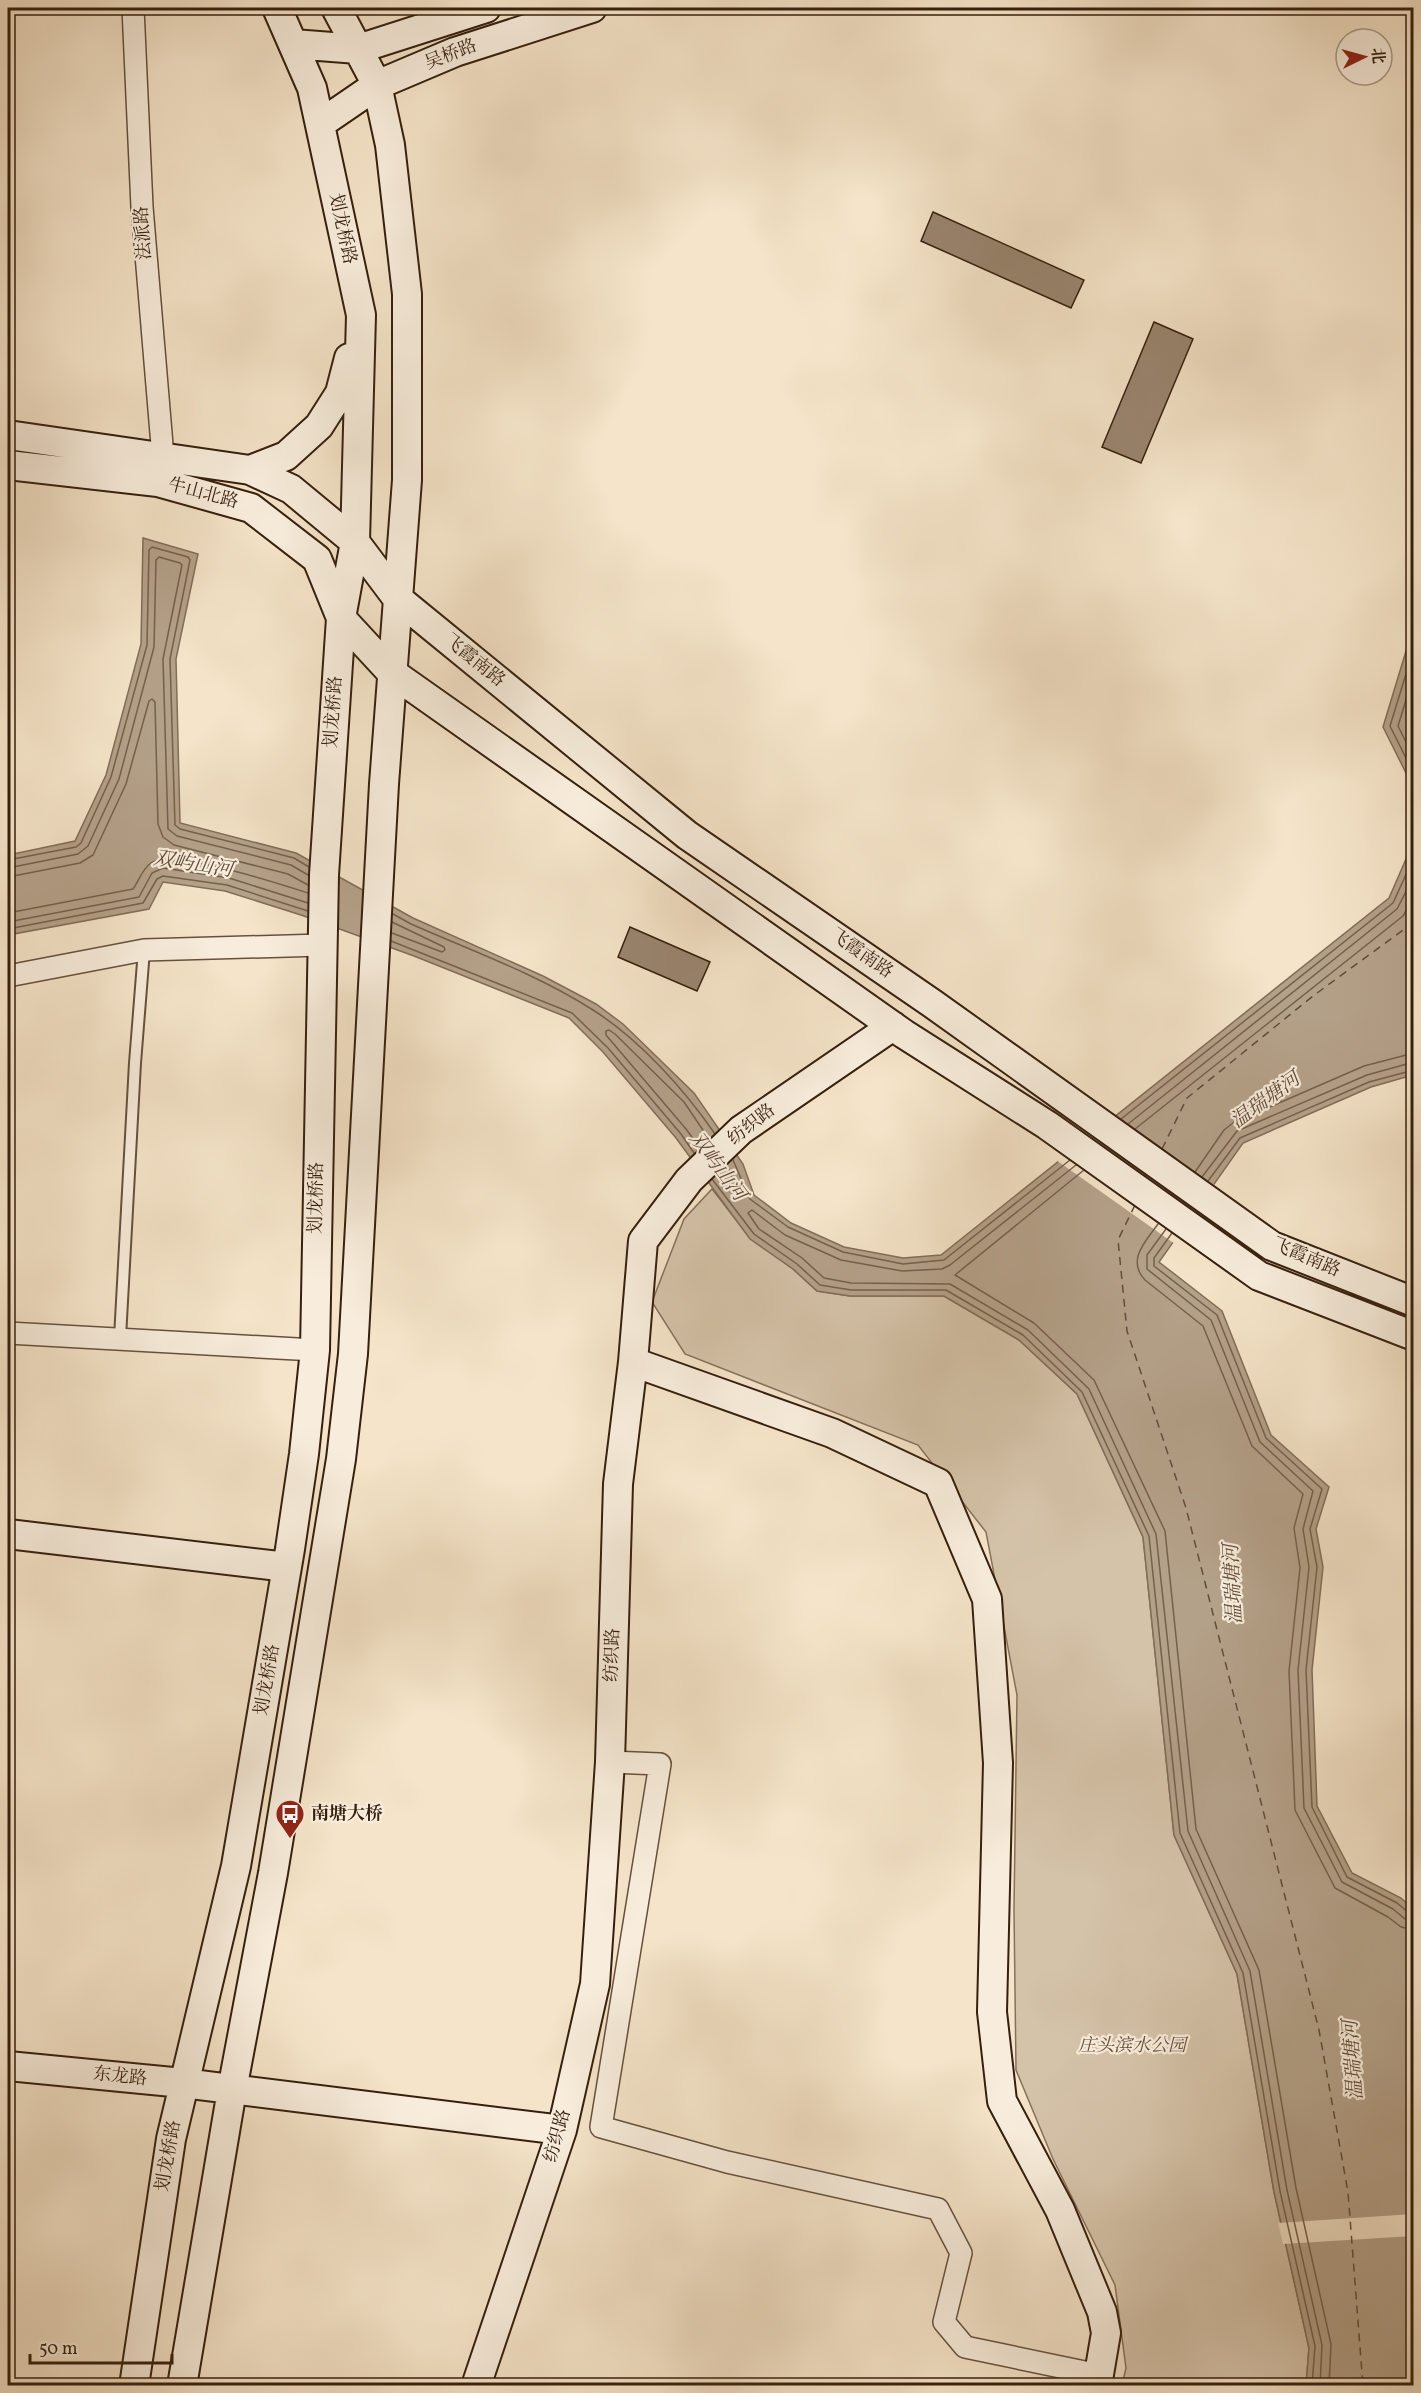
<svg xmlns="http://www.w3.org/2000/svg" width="1421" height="2393" font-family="Vollkorn,'Noto Serif SC',serif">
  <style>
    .green { fill: #d5c3a9; stroke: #86715c; stroke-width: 1.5 }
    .water { fill: #b4a189; stroke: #826d58; stroke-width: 1.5 }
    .pier { fill: #f5e4c9 }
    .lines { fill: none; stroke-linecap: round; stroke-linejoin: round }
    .shore { stroke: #75604c; stroke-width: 1.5 }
    .ferry { stroke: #624c39; stroke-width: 1.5; stroke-dasharray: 8 6; stroke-linecap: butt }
    .building { fill: #99856f; stroke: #361f0e; stroke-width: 1.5 }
    .lane-casing { stroke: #66503d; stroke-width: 14 }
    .street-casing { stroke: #66503d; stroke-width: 24 }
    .secondary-casing { stroke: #361f0e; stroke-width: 32 }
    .lane { stroke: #f8eddc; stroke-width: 10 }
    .street { stroke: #f8eddc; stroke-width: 21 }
    .secondary { stroke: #f8eddc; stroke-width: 28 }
    .labels { text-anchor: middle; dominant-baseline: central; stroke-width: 4.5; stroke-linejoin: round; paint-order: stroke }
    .street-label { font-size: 18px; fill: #361f0e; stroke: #f8eddc }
    .poi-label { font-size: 18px; font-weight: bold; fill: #361f0e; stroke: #f8eddc; text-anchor: start }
    .park-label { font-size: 18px; font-style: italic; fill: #66503c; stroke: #f8eddc }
    .water-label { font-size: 20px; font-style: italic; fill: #624c39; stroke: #f8eddc }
  </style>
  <rect width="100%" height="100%" fill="#f5e4c9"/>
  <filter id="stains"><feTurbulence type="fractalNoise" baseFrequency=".00333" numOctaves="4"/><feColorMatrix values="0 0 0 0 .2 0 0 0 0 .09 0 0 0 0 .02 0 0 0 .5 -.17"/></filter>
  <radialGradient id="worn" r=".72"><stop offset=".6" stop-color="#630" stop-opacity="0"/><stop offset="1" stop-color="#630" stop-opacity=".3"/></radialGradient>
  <path class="green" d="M712,1189L750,1238L793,1269L817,1291L850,1296H944L1019,1340L1077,1394L1143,1537L1174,1835L1237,1974L1274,2192L1309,2348L1306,2385H1122L1126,2368L1115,2285L1053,2159L1016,2070L1014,1909L1017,1695L986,1532L918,1445L685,1354L652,1302L684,1219Z"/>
  <path class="water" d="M143,538L198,554L176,659L180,823L296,853L413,918L543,976L596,1004L623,1024L694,1093L743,1164L754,1195L791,1223L844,1247L903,1258L941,1255L1389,898L1413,843V1075L1371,1087L1243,1143L1159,1262L1222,1311L1271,1435L1329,1487L1316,1529L1323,1567L1312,1670L1317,1806L1352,1873L1401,1898L1413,1909L1414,2124L1411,2129L1414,2130L1413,2385H1306L1309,2348L1274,2192L1237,1974L1174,1835L1143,1537L1077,1394L1019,1340L944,1296H850L817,1291L793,1269L750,1239L676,1138L603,1052L569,1018L414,956L301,915L225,891L163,882L149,909L8,935V855L75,841L106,775L141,644Z
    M1413,628V787L1383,727Z"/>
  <path class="pier" d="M1112,1115L1216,1186L1175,1244L1056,1160Z
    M1413,2214V2236L1283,2244L1278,2223Z"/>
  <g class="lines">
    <path class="shore" d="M1414,648L1390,726L1414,774
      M1414,674L1398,726L1414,758
      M8,860L76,847L81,843L111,777L147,645L149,550L152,547L188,557L190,560L170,659L175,825L180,829L294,858L309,867
      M8,868L78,854L88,846L119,779L154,647L156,560L159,557L180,563L182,565L163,659L168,829L177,836L291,865L308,875
      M8,877L80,863L93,855L126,784L149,701L152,699L155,702L158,824L163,837L174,845L288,874L308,885
      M8,913L133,889C139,881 142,869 151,863C175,849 280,884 308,893
      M393,914L411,924C472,951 537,974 593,1010C639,1039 684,1089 715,1134
      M8,922L139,897L152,873L163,868L229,878L308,903
      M8,929L143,903L157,879L163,876L227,885L308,911
      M392,933L442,952L445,950L444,947L392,922
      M391,941L572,1013L608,1048L681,1134L694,1153
      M1121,1119L1393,903L1414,857
      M1128,1124L1397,909L1414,876
      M1135,1129L1403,916L1414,898
      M700,1148L686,1129L606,1035V1031L609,1030L615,1034L684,1102L709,1139
      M733,1160L750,1199L788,1227L843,1252L903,1264L944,1260L1070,1160
      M1076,1165L950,1265L942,1269L902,1271L841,1260L785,1235L752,1210L748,1213L759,1229L802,1258L824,1278L851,1283L950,1284L1028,1330L1089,1389L1156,1534L1188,1831L1250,1971L1287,2190L1322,2345L1320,2386
      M1084,1170L955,1275L1034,1323L1094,1380L1165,1531L1196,1829L1259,1970L1296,2188L1331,2344L1329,2386
      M1195,1172L1224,1130L1233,1123L1364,1066L1414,1053
      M718,1174L734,1196H738L739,1193L727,1165
      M1202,1177L1237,1131L1367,1075L1414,1062
      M712,1179L754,1234L797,1264L820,1285L851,1290H946L1023,1335L1082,1392L1149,1536L1180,1833L1243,1973L1280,2191L1315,2346L1312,2386
      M1208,1181L1240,1138L1369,1082L1414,1070
      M1158,1224C1146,1241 1126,1260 1145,1280L1203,1326L1252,1446L1303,1494L1294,1528L1300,1568L1289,1671L1295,1810L1335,1888L1388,1917L1401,1927L1414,1930
      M1166,1229L1147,1255V1269L1211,1320L1260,1442L1313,1491L1303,1529L1309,1567L1298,1670L1304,1808L1342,1882L1393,1909L1405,1919L1414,1921
      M1172,1233L1154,1258V1266L1217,1315L1266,1438L1322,1489L1310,1529L1317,1567L1306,1670L1312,1807L1347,1877L1397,1903L1409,1913H1414"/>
    <path class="ferry" d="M1162,1149L1187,1098L1313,996L1414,922
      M1135,1205L1118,1240L1127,1331L1186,1508L1319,2030L1348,2192L1363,2386"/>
  </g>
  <path class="building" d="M933,212L1084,280L1071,308L921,241Z
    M1154,322L1193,339L1141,463L1102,447Z
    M630,927L710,962L697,991L618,957Z"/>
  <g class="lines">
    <g class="lane-casing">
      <path id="lane" d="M120,1338L135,1063L144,950"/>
    </g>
    <g class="street-casing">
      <path id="street" d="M133,8L142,207L163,457
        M8,976L144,950L322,945
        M8,1333L315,1350
        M610,1762L660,1764L601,2127L727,2162L938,2209L961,2253L944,2322L965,2347L1099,2375"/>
    </g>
    <g class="secondary-casing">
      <path id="secondary" d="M293,44L358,49L486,8
        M320,124L377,85L455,52L592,8
        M8,435L250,470L291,489L355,542L397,598L687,835L933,1004L1272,1246L1414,1302
        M8,465L158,482L251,508L317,559L341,618L391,672L904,1034L1047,1125L1259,1276L1414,1336
        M250,470L286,456L319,426L340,393L349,358
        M633,1362L832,1433L938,1483L987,1599L998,1763L992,2012L1002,2101L1060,2210L1102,2312L1106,2333L1097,2386
        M8,1534L287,1567
        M8,2066L183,2083L562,2130
        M134,2386L171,2139L236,1866L290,1549L304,1454L315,1350L324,875L341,618L355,542L361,315L312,88L277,8
        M182,2386L232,2090L273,1873L341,1459L353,1354L384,784L407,480V294L390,145L377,85L336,8
        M476,2386L562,2130L595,1984L610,1762L618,1484L633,1362L643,1241L689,1180L741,1130L893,1026"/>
    </g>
    <use href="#lane" class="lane"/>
    <use href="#street" class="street"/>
    <use href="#secondary" class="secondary"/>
  </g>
  <defs>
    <g id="bus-pin" transform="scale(1.5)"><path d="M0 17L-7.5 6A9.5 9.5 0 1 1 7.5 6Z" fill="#8f2418" stroke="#f8eddc"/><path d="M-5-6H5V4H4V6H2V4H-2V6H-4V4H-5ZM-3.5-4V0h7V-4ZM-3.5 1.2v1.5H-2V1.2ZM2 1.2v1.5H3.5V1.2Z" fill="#fff"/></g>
  </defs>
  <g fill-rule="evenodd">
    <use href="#bus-pin" x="290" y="1814"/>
  </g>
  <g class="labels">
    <g class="street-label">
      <text transform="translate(451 55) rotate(-21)">吴桥路</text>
      <text transform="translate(342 229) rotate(78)">划龙桥路</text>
      <text transform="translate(144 233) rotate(-94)">法派路</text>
      <text transform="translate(203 494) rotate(15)">牛山北路</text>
      <text transform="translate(474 661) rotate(39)">飞霞南路</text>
      <text transform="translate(334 712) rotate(-86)">划龙桥路</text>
      <text transform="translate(861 954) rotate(35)">飞霞南路</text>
      <text transform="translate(752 1125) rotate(-38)">纺织路</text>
      <text transform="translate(317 1198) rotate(-89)">划龙桥路</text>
      <text transform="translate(1306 1258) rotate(23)">飞霞南路</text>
      <text transform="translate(613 1655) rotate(-88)">纺织路</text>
      <text transform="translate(268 1680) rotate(-80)">划龙桥路</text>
      <text transform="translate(120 2077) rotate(6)">东龙路</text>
      <text transform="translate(558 2136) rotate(-74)">纺织路</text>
      <text transform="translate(169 2156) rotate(-80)">划龙桥路</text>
    </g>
    <g class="poi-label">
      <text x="311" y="1814">南塘大桥</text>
    </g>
    <g class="park-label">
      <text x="1132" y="2046">庄头滨水公园</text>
    </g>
    <g class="water-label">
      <text transform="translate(193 865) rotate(9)">双屿山河</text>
      <text transform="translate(1266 1101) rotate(-36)">温瑞塘河</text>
      <text transform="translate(717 1167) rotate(53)">双屿山河</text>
      <text transform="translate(1234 1584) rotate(-93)">温瑞塘河</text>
      <text transform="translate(1354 2060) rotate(-94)">温瑞塘河</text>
    </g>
  </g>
  <rect width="1421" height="2393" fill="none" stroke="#f5e4c9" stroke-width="30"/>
  <rect x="9" y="9" width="1403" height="2375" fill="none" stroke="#361f0e" stroke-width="3"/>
  <rect x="15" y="15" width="1391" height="2363" fill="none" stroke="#361f0e" stroke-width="1.5"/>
  <g transform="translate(1364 57) rotate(85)"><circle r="28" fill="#f8eddc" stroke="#aa9b8a" stroke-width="1.5"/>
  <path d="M0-4.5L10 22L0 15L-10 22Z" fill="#8f2418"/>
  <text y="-9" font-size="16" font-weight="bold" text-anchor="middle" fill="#361f0e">北</text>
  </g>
  <path d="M30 2354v9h142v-9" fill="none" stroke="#361f0e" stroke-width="3"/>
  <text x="39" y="2354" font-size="18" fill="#361f0e" stroke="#f8eddc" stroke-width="4.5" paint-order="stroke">50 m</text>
  <rect width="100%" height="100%" filter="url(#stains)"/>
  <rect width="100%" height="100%" fill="url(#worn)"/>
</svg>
